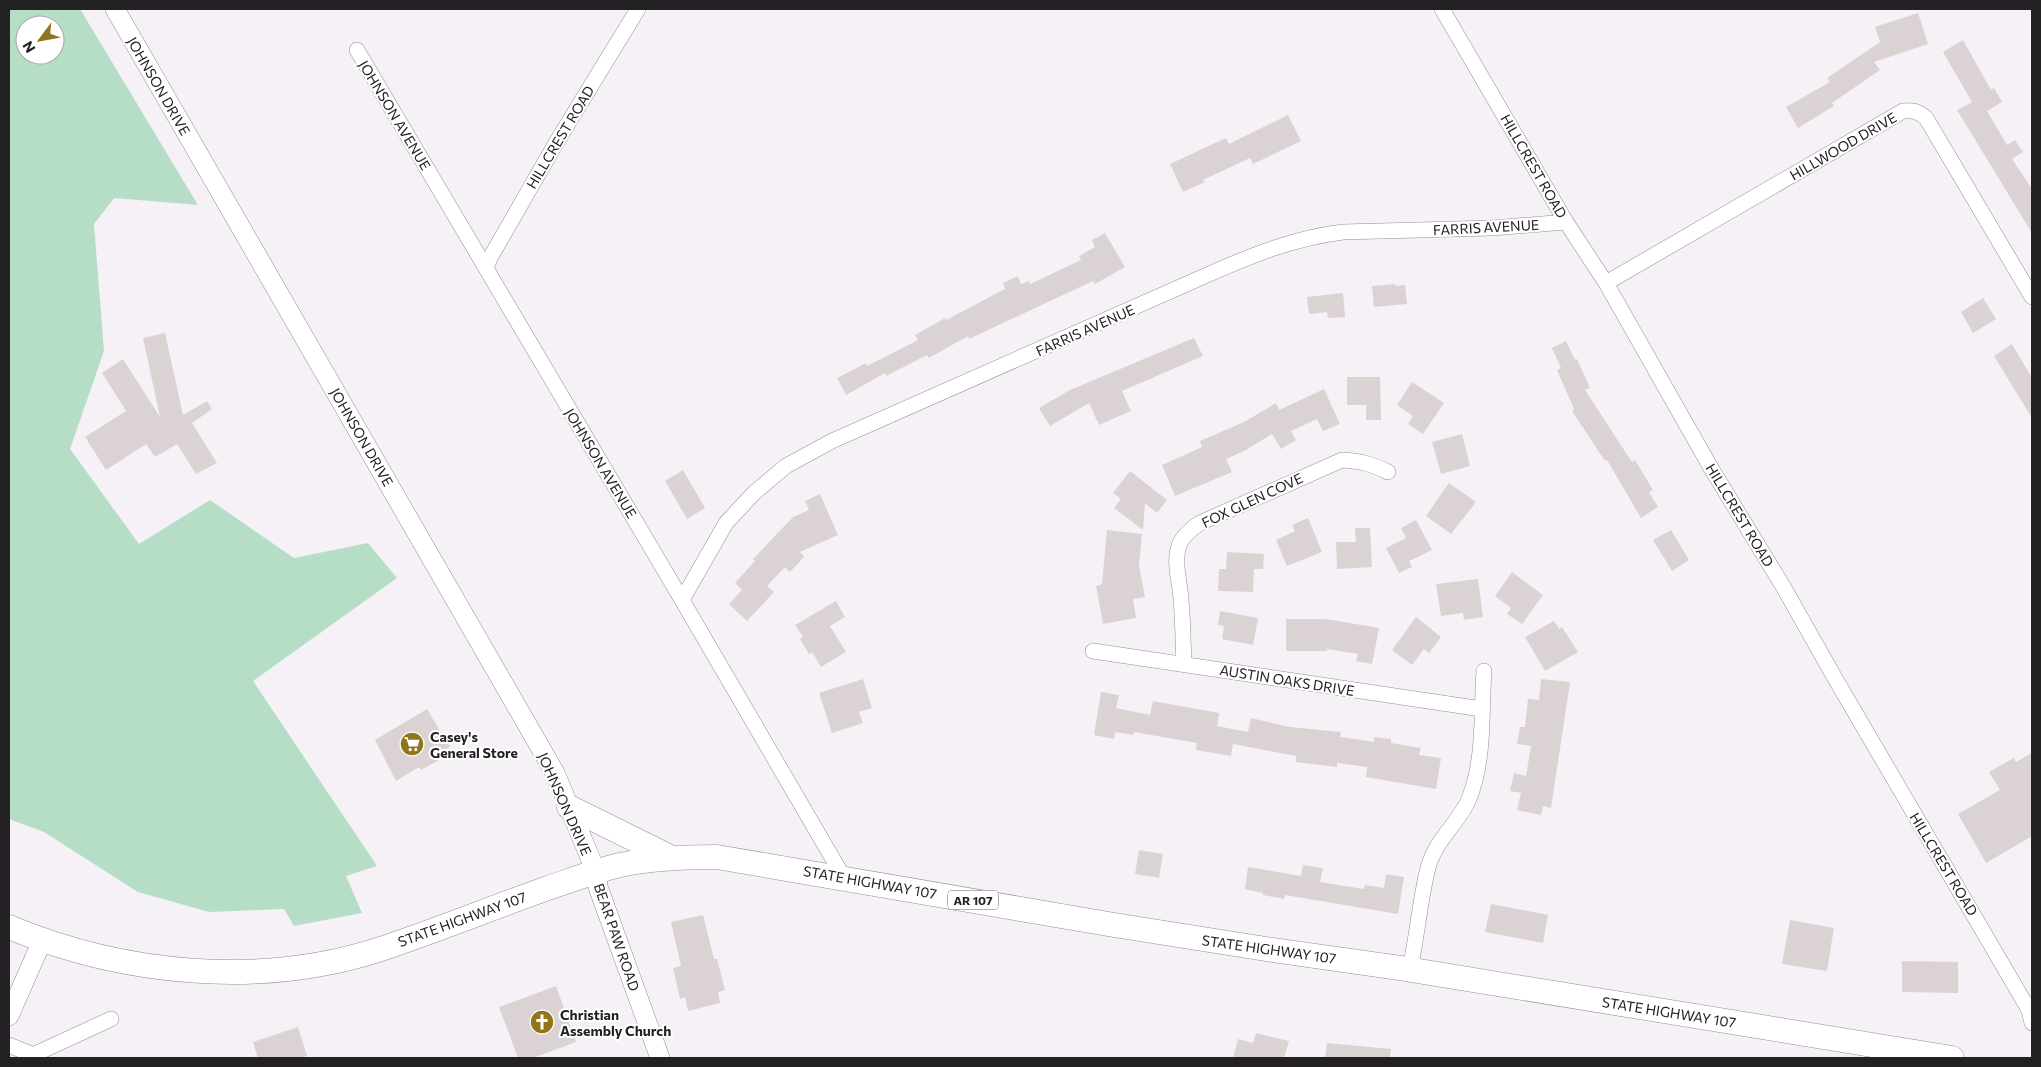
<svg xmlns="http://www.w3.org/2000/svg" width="2041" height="1067" font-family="Commissioner,sans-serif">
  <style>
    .green { fill: #b6dec7; fill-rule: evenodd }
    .building { fill: #dbd3d3 }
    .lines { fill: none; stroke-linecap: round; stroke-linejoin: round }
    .minor-casing { stroke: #938f94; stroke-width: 16 }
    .tertiary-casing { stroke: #938f94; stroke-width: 20 }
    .primary-casing { stroke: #938f94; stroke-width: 25 }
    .minor { stroke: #fff; stroke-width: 15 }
    .tertiary { stroke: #fff; stroke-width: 19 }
    .primary { stroke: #fff; stroke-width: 24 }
    .labels { text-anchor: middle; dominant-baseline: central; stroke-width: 4; stroke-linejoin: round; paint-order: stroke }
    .shield { fill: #fff; stroke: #656465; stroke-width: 1 }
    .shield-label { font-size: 12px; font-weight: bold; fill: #232123 }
    .street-label { font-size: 14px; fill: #232123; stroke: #fff }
    .poi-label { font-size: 14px; font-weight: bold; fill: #232123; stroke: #fff; text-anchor: start }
  </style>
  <rect width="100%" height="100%" fill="#f6f1f7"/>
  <path class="green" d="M9,9H80L198,205L114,198L94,224L104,351L70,449L139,544L210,500L294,558L368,543L397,578L253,681L377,866L346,876L362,913L294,926L284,909L209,912L138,892L44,832L9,819ZM25,25H55V55H25Z"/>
  <path class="building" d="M1918,13L1928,44L1874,62L1880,70L1832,103L1834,106L1798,128L1786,107L1830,82L1827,78L1880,42L1875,27Z
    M1963,40L1991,90L1994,88L2002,102L1987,111L2007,145L2015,140L2023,152L2012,159L2032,189V233L1957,110L1972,102L1943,52Z
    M1288,115L1301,141L1253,164L1250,158L1203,180L1205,182L1183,192L1170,164L1226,138L1229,144Z
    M1105,233L1125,267L1095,284L1093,281L969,339L968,336L929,358L927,355L886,376L885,373L846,395L837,378L866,363L867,366L918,340L915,335L945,318L946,320L1005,289L1003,283L1018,276L1021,284L1029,281L1030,284L1081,260L1079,256L1095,247L1092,240Z
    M1395,284V286L1405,285L1407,304L1374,307L1372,286Z
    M1343,293L1345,317L1328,318L1327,312L1309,314L1307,297Z
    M1983,298L1996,319L1973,333L1961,312Z
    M165,333L183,415L207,401L212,409L192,423L217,463L196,474L177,444L155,457L146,444L106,470L85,437L126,411L102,373L123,359L160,417L143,338Z
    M1194,338L1203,356L1122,391L1131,411L1099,425L1089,403L1050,426L1039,408L1070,390Z
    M1566,341L1575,360L1577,359L1590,388L1585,390L1632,462L1635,460L1653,490L1649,492L1658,507L1641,518L1607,460L1605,461L1572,411L1574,409L1557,370L1561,368L1552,348Z
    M2012,344L2032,378V418L1994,356Z
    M1347,377H1380L1381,420H1366V405H1347Z
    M1412,382L1444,403L1423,434L1408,424L1413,416L1397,405Z
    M1324,389L1340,424L1323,431L1317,419L1291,431L1296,440L1281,449L1272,434L1246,450L1226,459L1232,472L1175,496L1162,465L1202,447L1200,441L1244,422L1276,403L1279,410Z
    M1462,434L1470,466L1441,474L1432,442Z
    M683,470L705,508L687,519L665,481Z
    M1130,471L1167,500L1157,513L1145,503L1143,530L1114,508L1121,499L1113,493Z
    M1449,483L1476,502L1451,534L1426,516Z
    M820,494L838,535L800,552L804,557L790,572L785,567L767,586L774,592L747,621L729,604L742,590L735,583L755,561L753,559L793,517L809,510L805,501Z
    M1308,518L1322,552L1287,566L1276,540L1295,531L1292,525Z
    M1416,520L1432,550L1409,561L1412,567L1399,573L1386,548L1406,538L1401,528Z
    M1355,528H1370L1372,567L1337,569L1336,542H1356Z
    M1107,530L1142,534L1139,566L1145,597L1133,599L1136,618L1103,624L1096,586L1102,584Z
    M1671,530L1689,560L1672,571L1653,540Z
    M1227,552L1264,554L1263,569H1254L1253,592L1218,591L1219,569H1226Z
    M1512,572L1543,595L1522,624L1507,614L1511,608L1495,596Z
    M1478,579L1483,617L1464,620L1463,613L1441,616L1436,584Z
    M836,601L845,617L830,626L846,652L821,667L812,652L809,654L800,639L803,637L795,625Z
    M1220,611L1258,618L1253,645L1222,639L1224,626L1218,625Z
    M1416,617L1441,637L1429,653L1424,649L1412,665L1392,650Z
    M1286,619H1326L1379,628L1372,664L1356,661L1358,654L1327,649V651H1286Z
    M1554,621L1559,629L1562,627L1578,652L1545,671L1525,637Z
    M863,679L872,708L859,712L863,723L832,733L819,693Z
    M1541,679L1570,682L1551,808L1543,806L1541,815L1517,810L1521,793L1510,791L1514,773L1526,776L1531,746L1517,744L1520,727H1525L1528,699L1539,700Z
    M1101,692L1119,695L1116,708L1150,715L1153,701L1219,713L1217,726L1248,732L1251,718L1290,727L1341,732L1340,737L1374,742V737L1391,739V743L1421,748L1419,755L1441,758L1436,789L1366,777L1367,767L1337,763V767L1296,762V756L1233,744L1231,756L1196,750L1197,743L1134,732L1133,735L1115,732L1114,739L1094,735Z
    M427,709L450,747L435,756L439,760L421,770L419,767L396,781L375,740Z
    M2032,753V836L1986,863L1958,814L2000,790L1989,772L2014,758L2016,762Z
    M1139,850L1163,854L1159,878L1135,874Z
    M1303,865L1323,868L1320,882L1364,889L1365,885L1384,888L1386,874L1404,877L1398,914L1285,895L1284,899L1263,895V893L1245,889L1248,867L1301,876Z
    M1491,904L1548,915L1543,943L1485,932Z
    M703,915L714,959H717L725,990L718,992L720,1003L688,1011L685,997L680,999L673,968L681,966L671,922Z
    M1790,920L1834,928L1827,971L1782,964Z
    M1902,961L1958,962V993L1902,992Z
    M556,986L576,1042L533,1058H518L499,1007Z
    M298,1027L307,1056L299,1058H258L253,1042Z
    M1256,1033L1289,1041L1284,1058H1233L1238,1039L1253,1043Z
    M1327,1043L1391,1049L1390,1058H1325Z"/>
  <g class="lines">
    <g class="minor-casing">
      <path id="minor" d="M1442,9L1566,222L1606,283L1711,468L1784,588L1836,680L2029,1010L2032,1023
        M357,50L682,600L844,878
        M486,268L490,258L556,143L638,9
        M1606,283L1903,111C1913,110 1918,111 1926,118L2032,297
        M682,600L726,523L754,493L786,466L832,441L1207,275C1252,255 1294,238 1343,232L1492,228L1566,222
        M1093,651L1482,709
        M1184,664C1183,643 1183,621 1181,599C1180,583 1174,565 1178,549C1181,537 1190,530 1200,523L1342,460C1360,461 1372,464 1388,472
        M1410,969C1417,937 1420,899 1428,868C1435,840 1459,823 1469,799C1485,759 1481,713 1484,671
        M9,1045L33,1055L111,1019"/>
    </g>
    <g class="tertiary-casing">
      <path id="tertiary" d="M115,9L555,773L596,872L598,887L660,1058
        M9,1016L42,941"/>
    </g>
    <g class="primary-casing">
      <path id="primary" d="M569,807L670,857
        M9,927C124,975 261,988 381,949C437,930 492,908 548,888C572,880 595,871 620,865C652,858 684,857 717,857L1114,925L1266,949L1400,968L1952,1058"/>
    </g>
    <use href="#minor" class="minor"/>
    <use href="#tertiary" class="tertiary"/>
    <use href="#primary" class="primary"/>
  </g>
  <defs>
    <g id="supermarket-disc" transform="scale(1.25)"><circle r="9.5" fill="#90751b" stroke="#fff"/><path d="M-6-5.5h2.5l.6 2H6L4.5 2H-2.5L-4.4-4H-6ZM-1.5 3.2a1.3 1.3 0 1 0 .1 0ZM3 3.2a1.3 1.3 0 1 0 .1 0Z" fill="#fff"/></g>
    <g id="church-disc" transform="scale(1.25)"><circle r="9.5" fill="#90751b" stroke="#fff"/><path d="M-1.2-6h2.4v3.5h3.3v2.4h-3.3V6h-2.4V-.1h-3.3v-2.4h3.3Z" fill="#fff"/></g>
  </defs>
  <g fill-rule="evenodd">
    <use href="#supermarket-disc" x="412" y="744"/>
    <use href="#church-disc" x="542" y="1022"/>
  </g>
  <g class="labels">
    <rect class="shield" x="948" y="890.5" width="50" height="19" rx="4"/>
    <g class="shield-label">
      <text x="973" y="900">AR 107</text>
    </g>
    <g class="street-label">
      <text transform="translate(159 86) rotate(60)">JOHNSON DRIVE</text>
      <text transform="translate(395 115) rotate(59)">JOHNSON AVENUE</text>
      <text transform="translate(560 137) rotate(-59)">HILLCREST ROAD</text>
      <text transform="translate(1843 146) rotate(-30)">HILLWOOD DRIVE</text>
      <text transform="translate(1534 166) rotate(60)">HILLCREST ROAD</text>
      <text transform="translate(1486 227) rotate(-3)">FARRIS AVENUE</text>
      <text transform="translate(1085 330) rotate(-24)">FARRIS AVENUE</text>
      <text transform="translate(362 437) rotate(60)">JOHNSON DRIVE</text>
      <text transform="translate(601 463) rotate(59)">JOHNSON AVENUE</text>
      <text transform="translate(1252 500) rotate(-25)">FOX GLEN COVE</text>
      <text transform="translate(1740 515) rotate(59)">HILLCREST ROAD</text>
      <text transform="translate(1287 680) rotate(9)">AUSTIN OAKS DRIVE</text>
      <text transform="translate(565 804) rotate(66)">JOHNSON DRIVE</text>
      <text transform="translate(1944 864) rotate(59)">HILLCREST ROAD</text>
      <text transform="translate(870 882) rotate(10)">STATE HIGHWAY 107</text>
      <text transform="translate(462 919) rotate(-20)">STATE HIGHWAY 107</text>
      <text transform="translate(617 937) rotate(71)">BEAR PAW ROAD</text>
      <text transform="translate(1269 949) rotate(8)">STATE HIGHWAY 107</text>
      <text transform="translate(1669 1012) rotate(9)">STATE HIGHWAY 107</text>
    </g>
    <g class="poi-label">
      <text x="430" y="736">Casey's<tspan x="430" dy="16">General Store</tspan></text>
      <text x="560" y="1014">Christian<tspan x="560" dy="16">Assembly Church</tspan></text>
    </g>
  </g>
  <rect width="2041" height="1067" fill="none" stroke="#232123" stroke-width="20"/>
  <g transform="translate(40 40) rotate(238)"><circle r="24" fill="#ffffff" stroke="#a7a6a7"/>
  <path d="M0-4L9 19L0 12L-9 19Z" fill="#90751b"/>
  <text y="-8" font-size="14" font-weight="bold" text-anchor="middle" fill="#232123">N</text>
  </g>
</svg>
